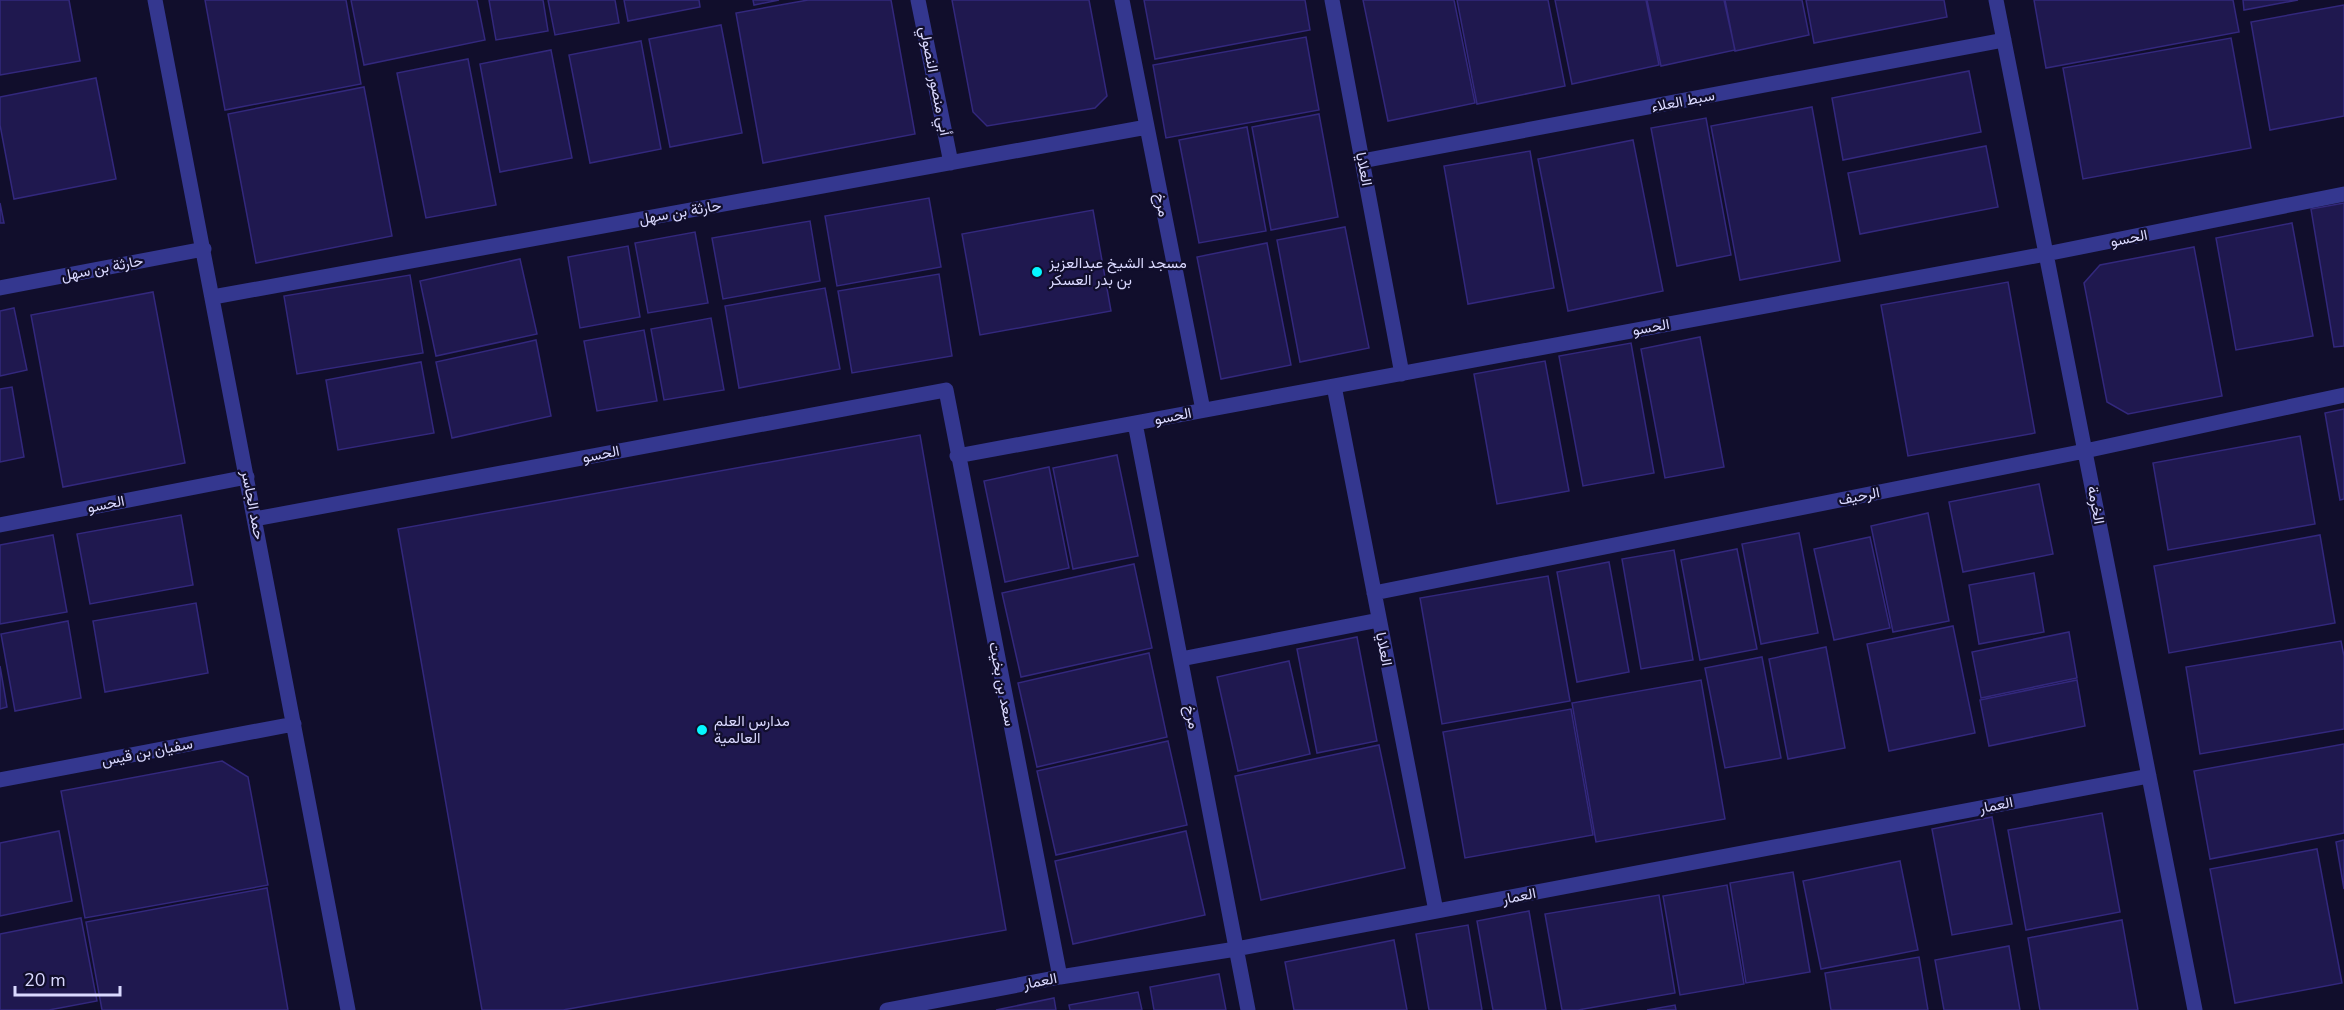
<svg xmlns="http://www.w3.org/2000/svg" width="2344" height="1010" font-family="'Nunito Sans',Vazirmatn,sans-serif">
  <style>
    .building { fill: #1f184f; stroke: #33287d; stroke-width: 1.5 }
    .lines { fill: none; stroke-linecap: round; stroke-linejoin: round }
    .minor { stroke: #34378f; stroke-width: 15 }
    .poi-dot { fill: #05f7ff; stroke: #110e2c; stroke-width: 2 }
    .labels { text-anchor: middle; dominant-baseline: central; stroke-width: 4.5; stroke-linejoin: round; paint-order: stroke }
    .street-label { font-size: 15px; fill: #dad9ff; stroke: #110e2c }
    .poi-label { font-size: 15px; fill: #dad9ff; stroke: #110e2c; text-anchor: start }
  </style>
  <rect width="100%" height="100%" fill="#110e2c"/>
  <path class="building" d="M0,0H69L80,61L0,75Z
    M205,0H346L361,84L225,110Z
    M351,0H477L485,40L364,65Z
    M489,0H543L548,31L496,40Z
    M548,0H615L619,23L555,35Z
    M624,0H699L700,7L628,21Z
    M753,0H779L754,5Z
    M808,0H891L915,134L763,163L736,13Z
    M952,0H1089L1107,96L1095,108L987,126L973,112Z
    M1144,0H1305L1310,30L1155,59Z
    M1363,0H1454L1475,103L1388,121Z
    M1457,0H1548L1565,86L1477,104Z
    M1555,0H1646L1659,65L1572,84Z
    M1647,0H1724L1735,50L1661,66Z
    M1725,0H1802L1809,35L1735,51Z
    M1806,0H1944L1947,17L1814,43Z
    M2034,0H2233L2239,32L2046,68Z
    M2243,0H2298L2244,10Z
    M2344,5V116L2270,130L2251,22Z
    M721,25L742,133L670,147L649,39Z
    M1306,37L1319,110L1166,138L1153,65Z
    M2231,38L2251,148L2083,179L2063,68Z
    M641,41L661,149L590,163L569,55Z
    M551,50L572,158L500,172L480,64Z
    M468,59L496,205L426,218L397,73Z
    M1969,71L1981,132L1843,160L1832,98Z
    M96,78L116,179L14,199L0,125V97Z
    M364,87L392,236L256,263L228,114Z
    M1812,107L1840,261L1740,280L1711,126Z
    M1319,114L1338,217L1271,230L1252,127Z
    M1706,118L1731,255L1677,266L1651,128Z
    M1247,127L1266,231L1199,243L1179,140Z
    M1633,140L1663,291L1568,311L1538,159Z
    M1986,146L1998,207L1860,234L1848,173Z
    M1530,151L1554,288L1468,304L1444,166Z
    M929,198L941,267L837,286L825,216Z
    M0,203L4,223H0Z
    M2344,203V346L2334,347L2311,209Z
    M1093,210L1111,311L980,335L962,234Z
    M810,221L820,281L723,299L712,238Z
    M2292,223L2313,336L2236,350L2216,238Z
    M1345,227L1369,348L1300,362L1277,240Z
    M695,232L708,303L648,313L635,243Z
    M1267,243L1291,365L1221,379L1197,257Z
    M628,246L640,317L580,328L568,257Z
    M2194,247L2222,396L2128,414L2107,402L2084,283L2100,265Z
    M520,259L537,334L436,356L420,281Z
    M939,274L952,356L852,373L838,291Z
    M410,275L423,353L297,374L284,296Z
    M2008,282L2035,433L1908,456L1881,305Z
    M825,288L840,369L739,388L725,306Z
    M153,292L185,463L63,487L31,315Z
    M14,308L27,370L0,376V311Z
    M711,318L724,390L664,400L651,329Z
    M644,330L657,401L597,411L584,341Z
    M1700,337L1724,467L1665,478L1641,349Z
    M536,340L551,416L452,438L436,362Z
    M1631,343L1654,473L1583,486L1559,356Z
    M1545,361L1569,491L1497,504L1474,374Z
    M421,362L434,433L338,450L326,380Z
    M12,387L24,457L0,462V389Z
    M2344,409V499L2340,500L2325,413Z
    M920,435L1006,930L563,1010H482L398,529Z
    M2300,436L2315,524L2168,550L2153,463Z
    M1117,455L1138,556L1073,569L1053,468Z
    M1049,467L1069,568L1005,582L984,481Z
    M2039,484L2053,554L1963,572L1949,502Z
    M1928,513L1949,621L1893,632L1871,526Z
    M181,515L193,585L90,604L77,534Z
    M1799,533L1818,633L1761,644L1742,544Z
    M53,535L67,612L0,624V545Z
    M2320,535L2335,623L2169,653L2154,566Z
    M1870,537L1890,628L1834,640L1814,549Z
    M1737,549L1757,649L1700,660L1681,560Z
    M1674,550L1693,660L1641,669L1622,559Z
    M1609,562L1629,672L1577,682L1557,572Z
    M1134,564L1152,648L1021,677L1002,593Z
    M2034,573L2044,632L1979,644L1969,585Z
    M1548,576L1570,701L1442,724L1420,598Z
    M196,603L208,673L105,692L93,621Z
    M68,621L81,698L15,711L1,634Z
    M1953,626L1975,733L1889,751L1867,644Z
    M2069,632L2077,678L1981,698L1972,652Z
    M1357,637L1377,741L1317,753L1297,649Z
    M2341,641L2344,656V729L2200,754L2186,667Z
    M1826,647L1845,748L1788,759L1769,659Z
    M1149,653L1167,737L1037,767L1018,683Z
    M1762,657L1781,758L1725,768L1705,668Z
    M1289,661L1310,754L1238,771L1217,677Z
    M0,666L7,707L0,709Z
    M1701,680L1725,819L1596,842L1572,703Z
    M2077,680L2085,726L1989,746L1980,700Z
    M1571,709L1593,835L1465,858L1443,732Z
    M1168,741L1187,825L1056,855L1037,771Z
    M2344,744V833L2210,859L2194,771Z
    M1379,745L1405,868L1261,900L1235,776Z
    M222,761L248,777L268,885L85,918L61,791Z
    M2102,813L2120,912L2026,930L2008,830Z
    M1992,817L2012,924L1952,935L1932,829Z
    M59,831L72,901L0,916V843Z
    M1186,831L1205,915L1073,944L1055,861Z
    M2344,840V889L2336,842Z
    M2317,849L2342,983L2235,1003L2210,869Z
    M1900,861L1918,950L1821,969L1803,881Z
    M1793,872L1810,972L1746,983L1730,883Z
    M1727,885L1744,984L1680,995L1663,896Z
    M267,888L288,1010H102L86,922Z
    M1659,895L1675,993L1578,1010H1562L1545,914Z
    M1529,911L1546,1010H1493L1477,921Z
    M81,918L97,1001L49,1010H0V934Z
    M2122,920L2138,1010H2040L2028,938Z
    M1468,925L1482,1010H1429L1416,934Z
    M1394,940L1407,1010H1294L1285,962Z
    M2009,946L2020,1010H1944L1935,960Z
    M1919,957L1928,1010H1831L1825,973Z
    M1219,974L1226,1010H1154L1150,987Z
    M1138,992L1142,1010H1070L1069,1005Z
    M1054,998L1056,1010H996Z
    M1675,1005L1676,1010H1647Z"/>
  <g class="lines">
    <path class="minor" d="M155,0L348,1010
      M918,0L951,163
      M1122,0L1203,410
      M1332,0L1402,374
      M1996,0L2195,1010
      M1362,161L2004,40
      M0,288L204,249
      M213,297L1147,127
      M1334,386L1436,911
      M1135,423L1248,1010
      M957,456L2046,254L2344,194
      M255,519L946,390L1060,977
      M0,525L247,477
      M1374,593L2085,451L2344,395
      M1181,659L1379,620
      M0,780L294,724
      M887,1010L1060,977L1236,949L2149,776"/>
  </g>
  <g class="poi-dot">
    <circle cx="1037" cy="272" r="6"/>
    <circle cx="702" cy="730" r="6"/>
  </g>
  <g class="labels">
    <g class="street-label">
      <text transform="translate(935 81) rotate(79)">أبي منصور النصولي</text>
      <text transform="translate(1683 101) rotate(-11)">سبط العلاء</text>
      <text transform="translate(1364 169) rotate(79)">العلايا</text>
      <text transform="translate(1162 205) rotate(79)">مرخ</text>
      <text transform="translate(680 212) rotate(-10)">حارثة بن سهل</text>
      <text transform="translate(2129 238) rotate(-11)">الحسو</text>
      <text transform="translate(102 268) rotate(-11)">حارثة بن سهل</text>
      <text transform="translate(1651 327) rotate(-10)">الحسو</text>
      <text transform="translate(1173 416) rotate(-11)">الحسو</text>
      <text transform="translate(601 454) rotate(-11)">الحسو</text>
      <text transform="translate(1859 496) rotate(-11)">الرحيف</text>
      <text transform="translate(106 504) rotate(-11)">الحسو</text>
      <text transform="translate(253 505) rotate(79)">حمد الجاسر</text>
      <text transform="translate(2096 505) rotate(79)">الخرمة</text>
      <text transform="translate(1384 649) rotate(79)">العلايا</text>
      <text transform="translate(1002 684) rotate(79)">سعد بن بخيت</text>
      <text transform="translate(1192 717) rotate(79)">مرخ</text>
      <text transform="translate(147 752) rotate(-11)">سفيان بن قيس</text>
      <text transform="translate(1996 805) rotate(-11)">العمار</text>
      <text transform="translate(1519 896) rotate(-11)">العمار</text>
      <text transform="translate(1040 981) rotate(-11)">العمار</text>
    </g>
    <g class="poi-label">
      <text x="1049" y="263">مسجد الشيخ عبدالعزيز<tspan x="1049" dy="17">بن بدر العسكر</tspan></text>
      <text x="714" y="721">مدارس العلم<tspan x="714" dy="17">العالمية</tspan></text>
    </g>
  </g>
  <path d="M15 986v9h105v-9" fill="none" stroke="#dad9ff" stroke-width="3"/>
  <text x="24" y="986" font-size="18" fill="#dad9ff" stroke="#110e2c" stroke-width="4.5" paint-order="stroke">20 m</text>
</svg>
